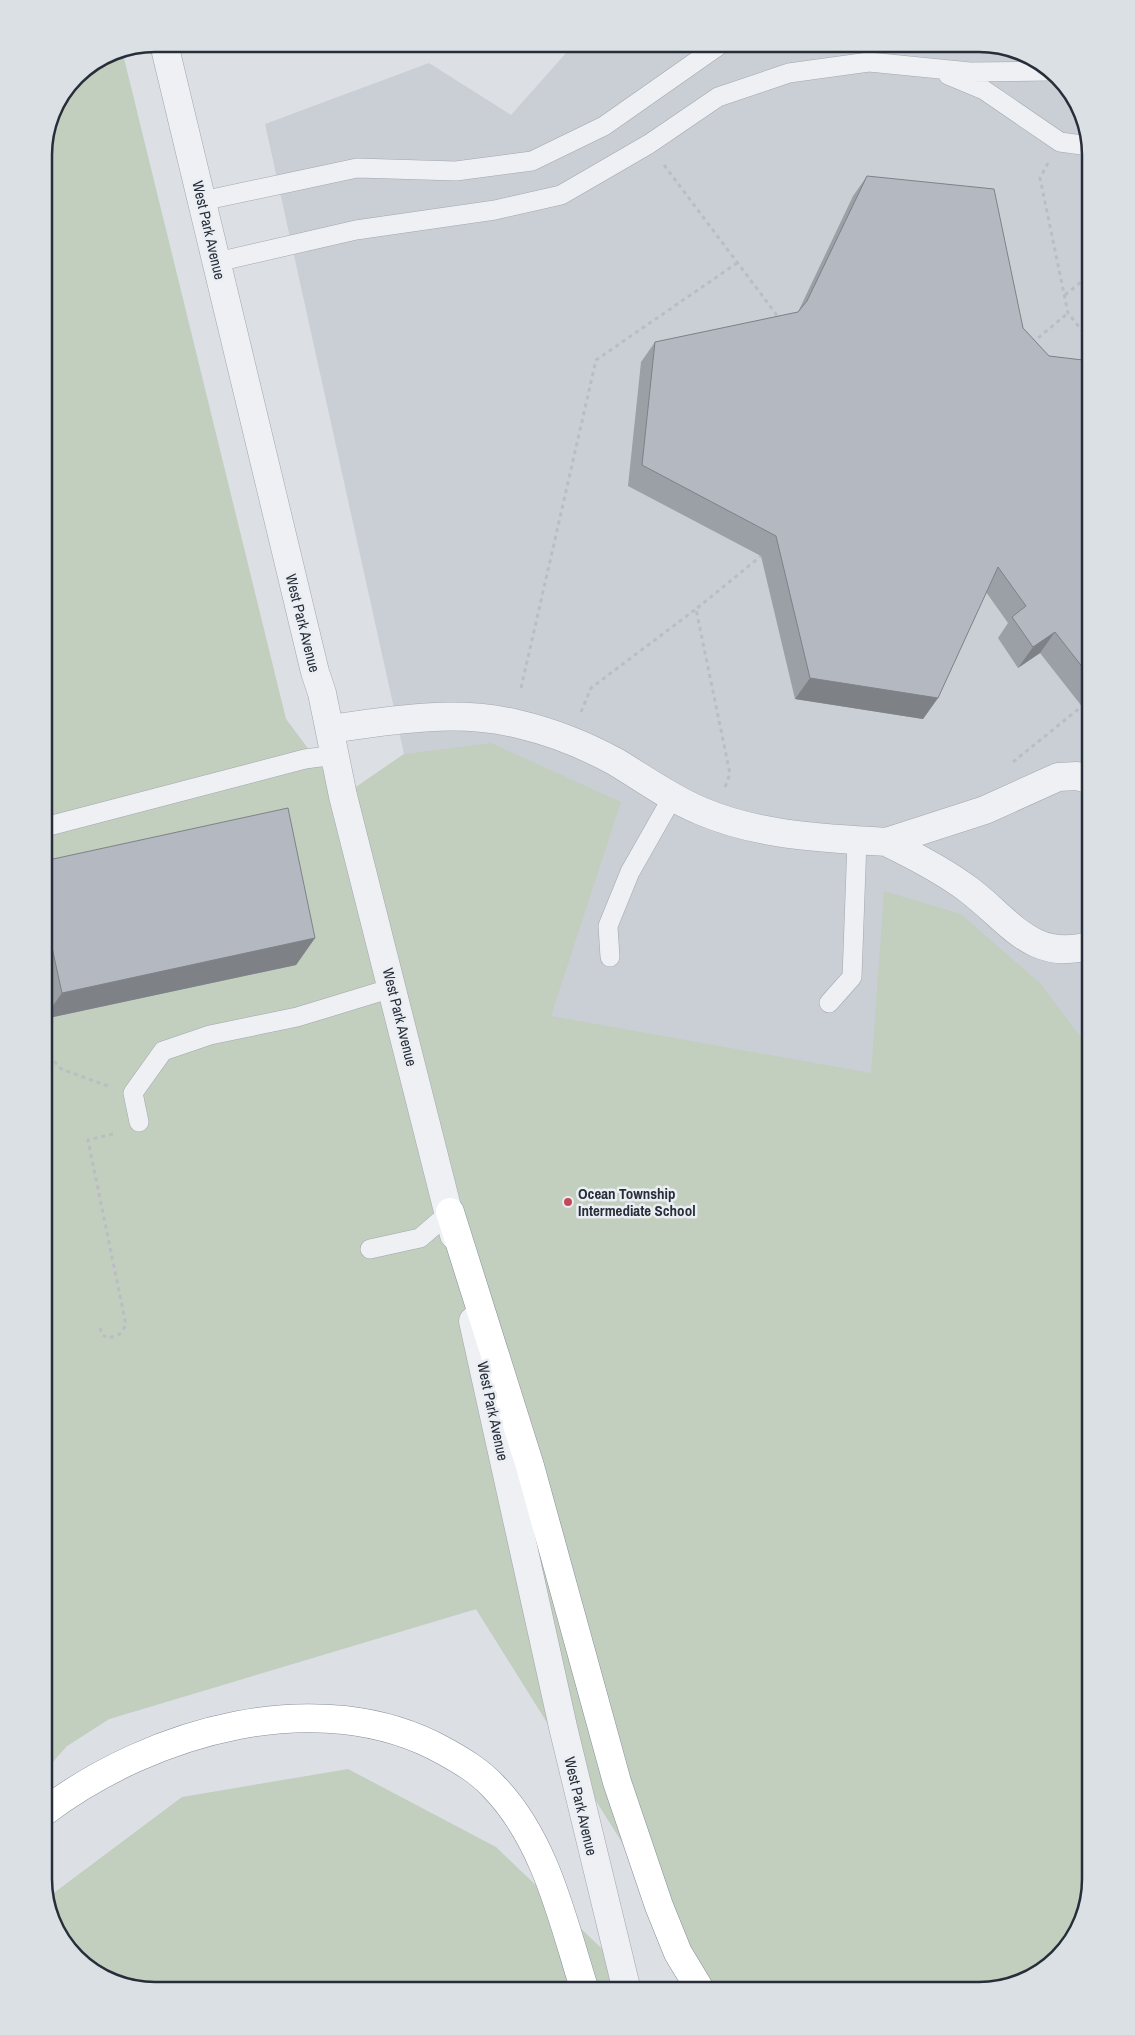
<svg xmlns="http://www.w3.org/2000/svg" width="1135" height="2035" font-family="'Archivo Narrow',sans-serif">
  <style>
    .built { fill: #cacfd6 }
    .green { fill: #c2cebe }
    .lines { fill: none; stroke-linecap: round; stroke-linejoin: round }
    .service-casing { stroke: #a2a7ae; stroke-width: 20 }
    .minor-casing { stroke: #a2a7ae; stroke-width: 29 }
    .tertiary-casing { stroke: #a2a7ae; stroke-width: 29 }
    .motorway-casing { stroke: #858e9b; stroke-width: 29 }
    .path { stroke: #babec4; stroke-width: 3; stroke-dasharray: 4 4; stroke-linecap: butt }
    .service { stroke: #eef0f4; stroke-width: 19 }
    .minor { stroke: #eef0f4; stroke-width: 28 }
    .tertiary { stroke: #eef0f4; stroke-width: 28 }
    .motorway { stroke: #fff; stroke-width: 28 }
    .wall { fill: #9b9fa6 }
    .shaded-wall { fill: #7e8287 }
    .building { fill: #b4b9c1; stroke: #7e8287 }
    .poi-dot { fill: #c4485c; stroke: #ebeff3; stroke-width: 2 }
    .labels { text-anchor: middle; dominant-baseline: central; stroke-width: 5; stroke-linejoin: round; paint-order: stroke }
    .street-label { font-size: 15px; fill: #272e3a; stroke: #ebeff3 }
    .poi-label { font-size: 15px; font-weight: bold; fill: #272e3a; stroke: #ebeff3; text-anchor: start }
    .rim { fill: none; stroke: #272e3a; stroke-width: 2.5 }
  </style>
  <rect width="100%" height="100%" fill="#dce0e5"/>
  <path class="built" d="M574,44H987L1042,63L1083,112L1091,156V1880L1073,1941L1023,1983L979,1991H720L712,1986L476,1609L109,1719L67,1746L286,719L343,796L404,754L265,124L429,63L511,115Z"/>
  <path class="green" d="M122,50L286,719L343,796L404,754L491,743L621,802L551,1016L871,1073L884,891L961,914L1041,984L1091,1051V1880L1073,1941L1023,1983L979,1991H720L712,1986L476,1609L109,1719L67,1746L44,1772V148C48,135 49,119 55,107C65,84 98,55 122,50Z
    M348,1769L496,1847L646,1991H148L93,1972L52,1923L47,1898L182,1797Z"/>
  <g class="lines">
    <g class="service-casing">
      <path id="service" d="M948,75L984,90L1060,142L1089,146
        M202,201L357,168L456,171L532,161L604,126L721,44
        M217,262L356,230L495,210L561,195L649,144L718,97L789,73L869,62L970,72L1049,71
        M45,827L305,759L335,755
        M610,957L608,926L630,872L672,798
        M829,1003L852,977L857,841
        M139,1122L133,1093L163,1051L210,1035L297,1017L392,988
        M370,1249L420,1238L450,1212"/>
    </g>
    <g class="minor-casing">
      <path id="minor" d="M330,729C392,720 456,709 518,724C552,732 585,745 616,762C644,779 670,798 701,811C760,836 823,838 886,842
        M1091,945C1033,963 1010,921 969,890C944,871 915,856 886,842L985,810L1058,777L1077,776L1091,780"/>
    </g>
    <g class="tertiary-casing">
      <path id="tertiary" d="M164,44L315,672L322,693L343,796L454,1235
        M473,1321L563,1727L627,1991"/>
    </g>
    <g class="motorway-casing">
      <path id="motorway" d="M450,1212L530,1466L617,1782L659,1906L678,1953L701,1991
        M44,1812C151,1731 320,1682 444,1751C462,1761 479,1771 493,1786C546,1840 563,1922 585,1991"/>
    </g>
    <path class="path" d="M1048,163L1040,178L1068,313L1091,342
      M664,165L779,318
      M1065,295L1091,274
      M1032,343L1068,313
      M521,688L596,360L737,263
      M581,712L591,688L696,609
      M1013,762L1081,707
      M725,787L730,774L696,609L761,556
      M44,1049L61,1069L108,1086
      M100,1328L102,1335L109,1338L120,1334L126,1325L88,1140L117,1133"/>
    <use href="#service" class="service"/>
    <use href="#minor" class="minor"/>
    <use href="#tertiary" class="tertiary"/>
    <use href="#motorway" class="motorway"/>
  </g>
  <path class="wall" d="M867,176L1023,328L1049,356L1091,361V718L1040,653L1018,668L998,638L1008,623L986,592L938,698L923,719L795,699L761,556L628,486L641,362L655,342L798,312L853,196Z
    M44,861L315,938L296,965L44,1019Z"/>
  <path class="shaded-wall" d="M1055,632L1040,653L1018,668L1033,647Z
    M810,678L938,698L923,719L795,699Z
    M315,938L296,965L44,1019V1018L62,993Z"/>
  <path class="building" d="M867,176L994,189L1023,328L1049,356L1091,361V678L1055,632L1033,647L1012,617L1026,606L998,567L938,698L810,678L776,536L642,465L655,342L798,312L807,301Z
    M288,808L315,938L62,993L44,911V861Z"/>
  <circle class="poi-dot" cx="568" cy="1202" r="5"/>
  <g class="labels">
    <g class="street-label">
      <text transform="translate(209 230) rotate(77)">West Park Avenue</text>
      <text transform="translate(303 623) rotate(76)">West Park Avenue</text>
      <text transform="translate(400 1017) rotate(76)">West Park Avenue</text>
      <text transform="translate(493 1411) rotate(78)">West Park Avenue</text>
      <text transform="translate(581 1806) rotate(77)">West Park Avenue</text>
    </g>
    <g class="poi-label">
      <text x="578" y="1193">Ocean Township<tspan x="578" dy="17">Intermediate School</tspan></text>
    </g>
  </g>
  <path d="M0 0H1135V2035H0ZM155 52H979A103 103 0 0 1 1082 155V1879A103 103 0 0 1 979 1982H155A103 103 0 0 1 52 1879V155A103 103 0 0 1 155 52Z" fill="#dbe0e4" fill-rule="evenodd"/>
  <path class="rim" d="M155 52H979A103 103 0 0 1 1082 155V1879A103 103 0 0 1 979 1982H155A103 103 0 0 1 52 1879V155A103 103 0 0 1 155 52Z"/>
</svg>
